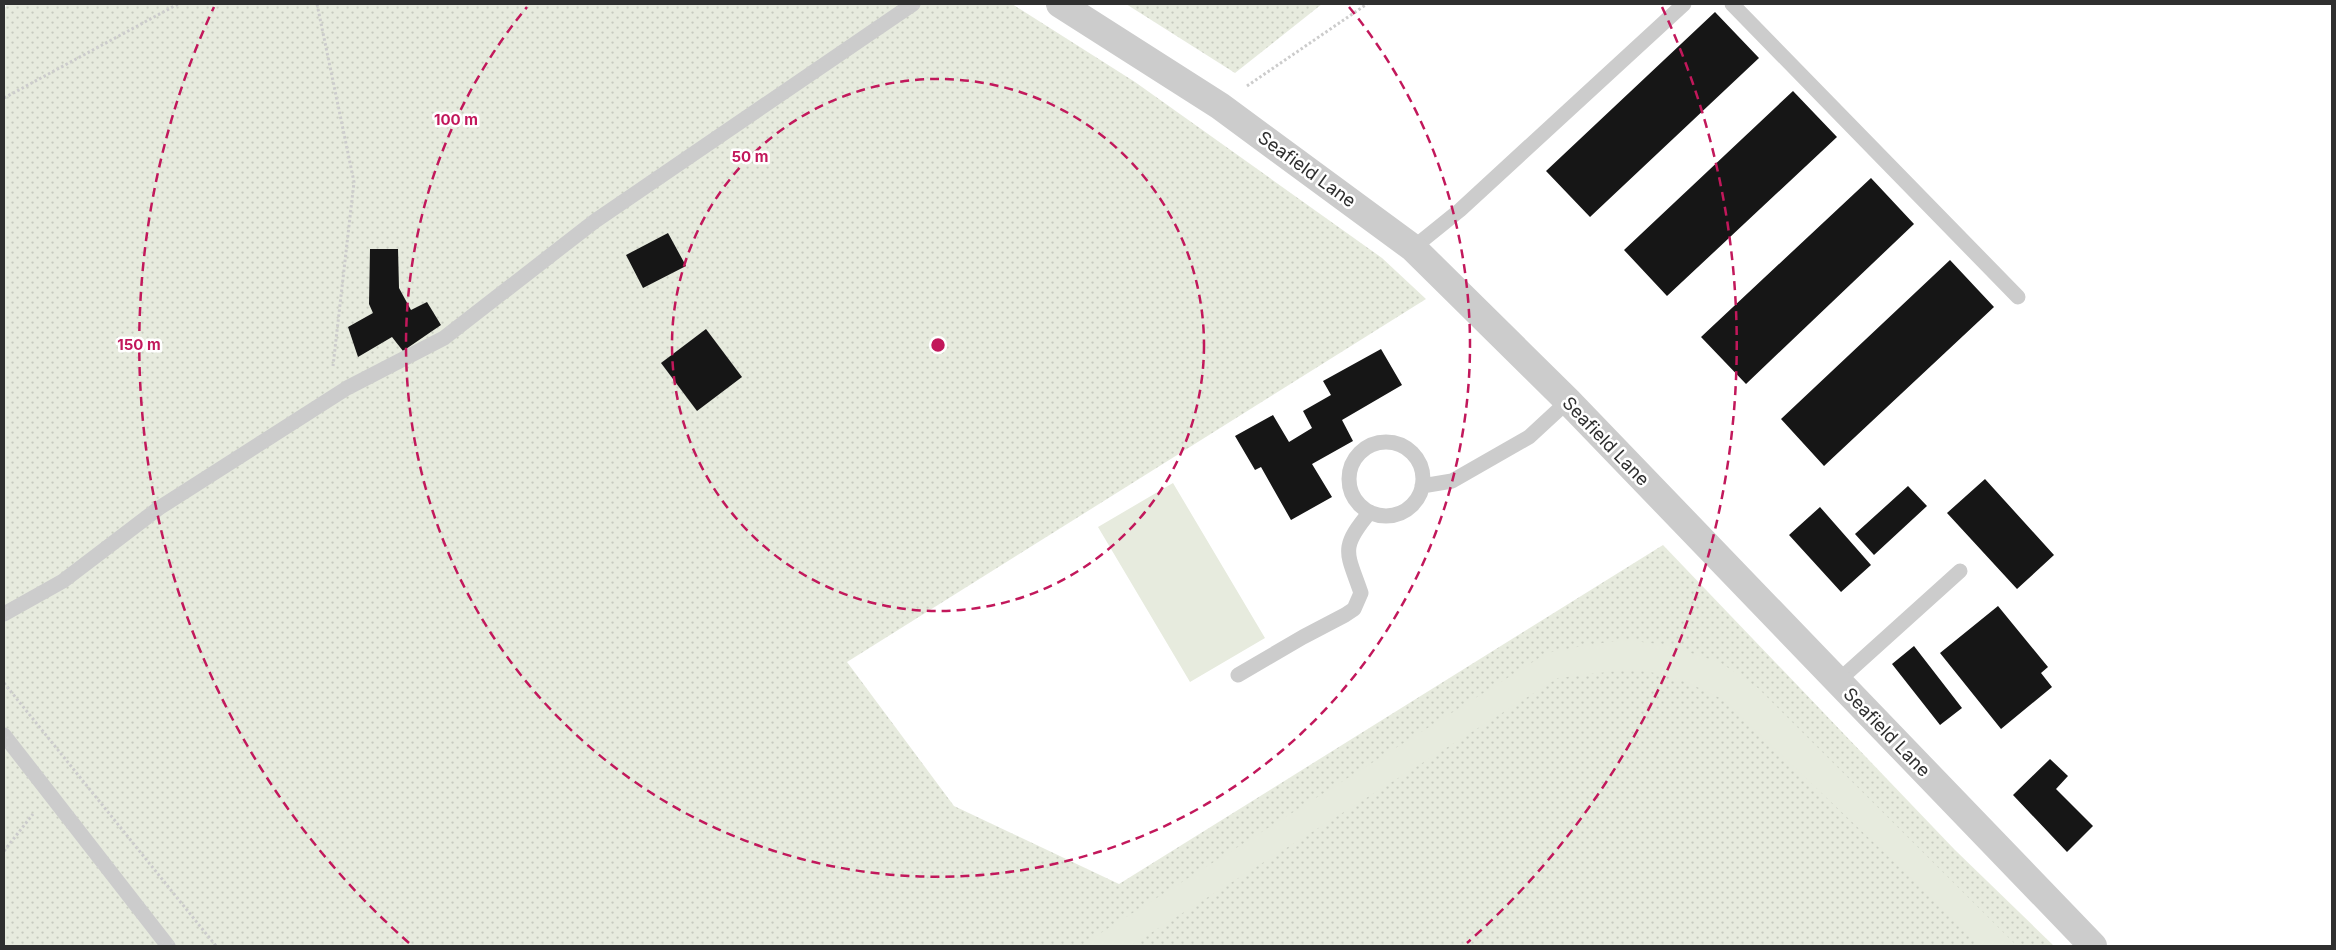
<svg xmlns="http://www.w3.org/2000/svg" width="2336" height="950" font-family="Inter,sans-serif">
  <style>
    .grass { fill: url(#grass-dots) }
    .green { fill: #e7ebde }
    .building { fill: #161616 }
    .lines { fill: none; stroke-linecap: round; stroke-linejoin: round }
    .path { stroke: #ccc; stroke-width: 3; stroke-dasharray: 2.5 2.5; stroke-linecap: butt }
    .lane { stroke: #ccc; stroke-width: 15 }
    .street { stroke: #ccc; stroke-width: 28 }
    .ring { fill: none; stroke: #c2185b; stroke-width: 2.5; stroke-dasharray: 9 6 }
    .labels { text-anchor: middle; dominant-baseline: central; stroke-width: 5; stroke-linejoin: round; paint-order: stroke }
    .street-label { font-size: 18px; fill: #2f2f2f; stroke: #fff }
    .centre { fill: #c2185b; stroke: #fff; stroke-width: 2.5 }
    .ring-label { font-size: 15px; text-anchor: middle; font-weight: bold; fill: #c2185b; stroke: #fff; stroke-width: 5; stroke-linejoin: round; paint-order: stroke }
  </style>
  <defs>
    <pattern id="grass-dots" width="8" height="8" patternUnits="userSpaceOnUse" patternTransform="scale(1.25)"><rect width="8" height="8" fill="#e7ebde"/><path d="M2 2h.1M6 6h.1" fill="none" stroke="#c6cabf" stroke-width="1.8" stroke-linecap="round"/></pattern>
  </defs>
  <rect width="100%" height="100%" fill="#fff"/>
  <path class="grass" d="M7,4H1012L1135,82L1382,258L1426,299L847,662L954,806L1119,884L1663,545L1955,850L2054,946H4V10Z
    M1126,4H1322L1235,73Z"/>
  <path class="green" d="M1173,483L1265,638L1190,682L1098,527Z
    M1625,640L1667,645L1721,663L1758,688L2017,946H1979L1915,882L1724,700C1702,689 1680,678 1655,673C1626,667 1588,675 1558,678L1130,946H1080L1547,653L1587,645Z"/>
  <path class="building" d="M1715,12L1759,58L1590,217L1546,171Z
    M1793,91L1837,137L1667,296L1624,250Z
    M1871,178L1914,224L1746,384L1701,337Z
    M668,233L686,266L643,288L626,255Z
    M370,249H398L399,288L411,310L427,302L441,325L403,351L392,337L358,357L348,327L373,313L369,304Z
    M1950,260L1994,307L1824,466L1781,419Z
    M706,329L742,377L697,411L661,363Z
    M1381,349L1402,385L1342,420L1353,441L1312,464L1332,497L1291,520L1261,467L1255,470L1235,436L1273,415L1289,442L1312,428L1303,411L1331,395L1323,381Z
    M1985,479L2054,555L2017,589L1947,513Z
    M1908,486L1927,506L1874,555L1855,534Z
    M1820,507L1871,565L1841,592L1789,535Z
    M1998,606L2048,667L2041,673L2052,687L2001,729L1940,653Z
    M1914,646L1962,708L1940,725L1892,664Z
    M2050,759L2068,776L2056,789L2093,826L2067,852L2013,795Z"/>
  <g class="lines">
    <path class="path" d="M317,4L354,182L333,366
      M1247,86L1367,4
      M4,98L178,4
      M4,683L216,946
      M4,851L33,814"/>
    <path class="lane" d="M1732,4L2018,297
      M1413,248L1460,210L1684,4
      M1349 479a37 37 0 1 1 74 0a37 37 0 1 1-74 0Z
      M1422,486L1452,481L1529,437L1568,401
      M4,614L63,581L159,508L347,388L444,338L595,221L913,4
      M1238,675L1303,637L1345,615L1354,609L1361,593C1347,552 1339,549 1370,512
      M1838,681L1960,571
      M4,735L168,946"/>
    <path class="street" d="M1060,4L1220,106L1413,248L1568,401L2093,946"/>
  </g>
  <g class="ring">
    <circle cx="938" cy="345" r="266"/>
    <path d="M1349 7A532 532 0 1 1 527 7"/>
    <path d="M409 943A799 799 0 0 1 214 7M1662 7A799 799 0 0 1 1467 943"/>
  </g>
  <g class="labels">
    <g class="street-label">
      <text transform="translate(1307 169) rotate(36)">Seafield Lane</text>
      <text transform="translate(1606 441) rotate(46)">Seafield Lane</text>
      <text transform="translate(1887 732) rotate(46)">Seafield Lane</text>
    </g>
  </g>
  <circle cx="938" cy="345" r="8" class="centre"/>
  <g class="ring-label">
    <text x="456" y="125">100 m</text>
    <text x="750" y="162">50 m</text>
    <text x="139" y="350">150 m</text>
  </g>
  <rect width="2336" height="950" fill="none" stroke="#2f2f2f" stroke-width="10"/>
</svg>
